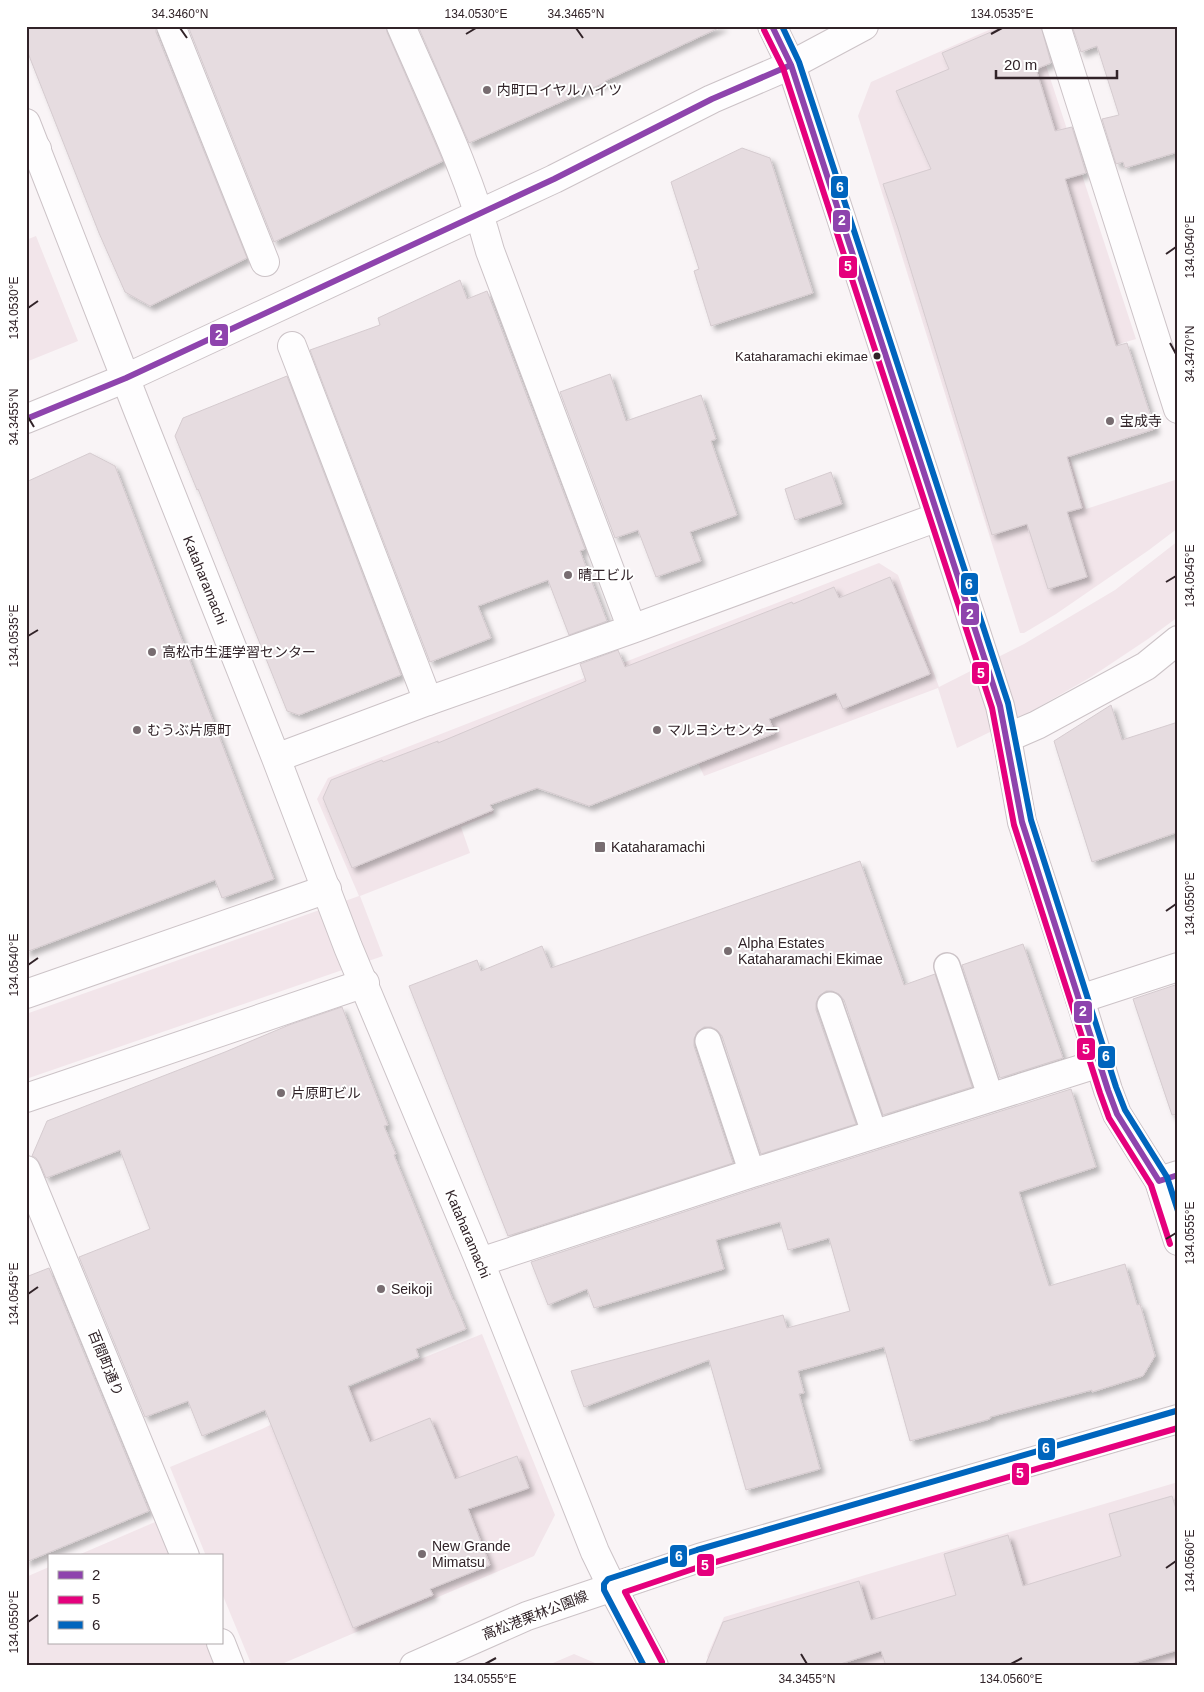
<svg xmlns="http://www.w3.org/2000/svg" width="1204" height="1692" font-family="Arial,'Noto Sans JP',sans-serif">
  <style>
    .built { fill: #f2e5ea }
    .building { fill: #e6dce0; stroke: #d5cbcf; filter: url(#shadow) }
    .lines { fill: none; stroke-linecap: round; stroke-linejoin: round }
    .service-casing { stroke: #ccc3c7; stroke-width: 28 }
    .pedestrian-casing { stroke: #ccc3c7; stroke-width: 30 }
    .minor-casing { stroke: #ccc3c7; stroke-width: 30 }
    .tertiary-casing { stroke: #ccc3c7; stroke-width: 30 }
    .secondary-casing { stroke: #ccc3c7; stroke-width: 30 }
    .service { stroke: #fefdfe; stroke-width: 25 }
    .pedestrian { stroke: #fefdfe; stroke-width: 28 }
    .minor { stroke: #fefdfe; stroke-width: 28 }
    .tertiary { stroke: #fefdfe; stroke-width: 28 }
    .secondary { stroke: #fefdfe; stroke-width: 28 }
    .bus-1-casing { stroke: #fff; stroke-width: 10 }
    .bus-2-casing { stroke: #fff; stroke-width: 10 }
    .bus-3-casing { stroke: #fff; stroke-width: 10 }
    .bus-1 { stroke: #8e44ad; stroke-width: 6 }
    .bus-2 { stroke: #e5007d; stroke-width: 6 }
    .bus-3 { stroke: #0065bd; stroke-width: 6 }
    .ticks { fill: none; stroke: #312328; stroke-width: 2 }
    .poi-dot { fill: #776c70; stroke: #fff; stroke-width: 2 }
    .bus-dot { fill: #312328; stroke: #fff; stroke-width: 2 }
    .labels { text-anchor: middle; dominant-baseline: central; stroke-width: 4; stroke-linejoin: round; paint-order: stroke }
    .bus-label { font-size: 13px; fill: #312328; stroke: #fff; text-anchor: end }
    .poi-label { font-size: 14px; fill: #312328; stroke: #fff; text-anchor: start }
    .street-label { font-size: 14px; fill: #312328; stroke: #fff }
    .line-badge { stroke: #fff; stroke-width: 2 }
    .badge-label { font-size: 14px; text-anchor: middle; font-weight: bold; fill: #fff }
    .neatline { fill: none; stroke: #312328; stroke-width: 2 }
    .ticks-label { font-size: 12px; text-anchor: middle; fill: #312328 }
  </style>
  <defs>
    <filter id="shadow"><feDropShadow dx="4.5" dy="4.5" stdDeviation="2.5" flood-color="#0004"/></filter>
  </defs>
  <rect width="100%" height="100%" fill="#f9f4f6"/>
  <path class="built" d="M998,26H1033L1136,339L1042,367L1086,509L1178,479V528L1149,550L1056,614L1024,633H1020L858,116L871,82Z
    M36,236L78,341L26,362V240Z
    M1178,541V617L1148,639L1091,677L1023,716L957,748L938,688L704,776L698,763L537,788L491,805L494,813L461,827L470,853L360,896L383,956L26,1079V1014L359,896L317,799L328,778L879,563L898,575L939,687L1024,644L1115,590Z
    M482,1334L555,1515L534,1556L277,1666H252L221,1591V1556H206L170,1467L262,1429L339,1392Z
    M1178,1482V1665L710,1666L707,1656L724,1617Z
    M155,1522L170,1556H76Z
    M49,1567V1643H208L217,1666H26V1577Z
    M574,1654L602,1666H546Z"/>
  <path class="building" d="M26,26H156V32L247,258L150,306L125,292L99,233L26,48Z
    M188,26H386L387,32L443,161L274,242Z
    M418,26H723L605,81L606,82L469,143Z
    M1005,26H1041L1051,63L1036,69L1055,131L1072,127L1086,173L1065,179L1116,346L1127,343L1155,429L1067,457L1082,508L1067,512L1087,577L1048,589L1027,524L992,535L898,228L883,184L931,169L896,91L949,69L942,53Z
    M1072,26H1178V152L1125,168L1123,162L1116,164L1102,119L1119,115L1097,46L1081,52Z
    M742,148L770,158L813,293L711,326L694,271L699,269L671,182Z
    M460,280L467,299L487,291L585,549L580,551L607,621L569,635L548,580L478,606L491,638L430,662L310,350L380,325L378,318Z
    M610,374L626,421L701,395L716,439L711,441L737,515L690,532L701,561L656,577L638,530L615,538L560,392Z
    M287,376L401,675L299,715L287,711L198,489L197,490L175,436L183,418Z
    M90,453L115,466L274,879L222,898L215,880L26,952V482Z
    M831,472L842,504L795,520L785,489Z
    M890,577L930,674L843,709L836,693L769,719L775,733L589,806L537,788L490,805L493,810L352,868L323,798L331,780L382,760L383,762L438,741V743L586,681L580,664L618,650L625,667L792,602L793,604L834,587L839,598Z
    M1111,705L1122,740L1178,722V832L1092,862L1054,741Z
    M860,861L904,985L935,974L972,1087L883,1115L844,1000L839,994L832,991H826L819,996L816,1003V1010L856,1124L761,1154L722,1036L717,1030L711,1027H704L697,1032L694,1039V1046L733,1163L508,1236L409,986L477,960L481,971L542,946L551,968Z
    M1023,944L1063,1058L1000,1078L962,965Z
    M1178,984V1114L1172,1115L1133,999Z
    M342,1007L388,1125L384,1126L396,1154L394,1155L453,1300H454L466,1329L416,1349L419,1357L348,1386L370,1442L430,1418L455,1479L517,1456L529,1488L468,1509L490,1565L430,1589L433,1595L353,1628L265,1410L202,1436L188,1401L145,1417L79,1257L150,1229L120,1150L46,1178L40,1164L36,1158L32,1156L47,1121L225,1052L289,1025Z
    M1071,1089L1096,1167L1019,1192L1049,1286L1125,1264L1137,1305L1140,1304L1155,1356L1143,1376L1092,1392V1390L990,1417V1419L910,1441L884,1347L798,1371L804,1393L799,1394L820,1469L746,1490L709,1360L584,1407L571,1371L783,1315L787,1328L850,1311L829,1238L788,1250L780,1222L716,1240L724,1269L594,1308L587,1289L548,1305L531,1262L757,1188Z
    M49,1268L149,1511L26,1562V1277Z
    M1172,1496L1178,1515V1650L1124,1666H886L881,1651L834,1666H705L723,1622L859,1581L871,1620L956,1595L944,1554L1008,1535L1023,1586L1121,1556L1109,1514Z"/>
  <g class="lines">
    <g class="service-casing">
      <path id="service" d="M947,966L991,1098
        M830,1005L875,1135
        M708,1041L752,1173"/>
    </g>
    <g class="pedestrian-casing">
      <path id="pedestrian" d="M171,26L265,262
        M26,123L137,408L276,758L348,947L480,1262L595,1552L612,1587
        M276,758L428,701L292,346"/>
    </g>
    <g class="minor-casing">
      <path id="minor" d="M401,26C433,100 469,173 490,251L632,629
        M1056,26L1178,409
        M26,153L37,149
        M428,701L632,629L938,517
        M1007,738L1037,725L1146,666L1178,640
        M26,994L327,889
        M1080,999L1178,967
        M26,1098L365,983
        M26,1170L185,1556
        M480,1262L752,1173L1100,1063
        M221,1643L230,1666"/>
    </g>
    <g class="tertiary-casing">
      <path id="tertiary" d="M26,419L126,378L554,179L712,99L791,65L864,26
        M1159,1181L1178,1175
        M612,1587L654,1666"/>
    </g>
    <g class="secondary-casing">
      <path id="secondary" d="M772,26L791,65L815,138L1000,706L1007,738L1022,822L1080,999L1108,1090L1117,1114L1159,1181L1178,1241
        M414,1666L527,1616L699,1558L1178,1419"/>
    </g>
    <use href="#service" class="service"/>
    <use href="#pedestrian" class="pedestrian"/>
    <use href="#minor" class="minor"/>
    <use href="#tertiary" class="tertiary"/>
    <use href="#secondary" class="secondary"/>
    <g class="bus-1-casing">
      <path id="bus-1" d="M772,26L791,65L1000,706L1022,822L1108,1090L1117,1114L1159,1181L1178,1175
        M26,419L126,378L554,179L712,99L791,65"/>
    </g>
    <g class="bus-2-casing">
      <path id="bus-2" d="M764,30L783,68L992,708L1014,825L1100,1093L1109,1118L1151,1185L1170,1244
        M662,1662L625,1592L702,1566L1178,1428"/>
    </g>
    <g class="bus-3-casing">
      <path id="bus-3" d="M782,26L799,62L1008,703L1031,820L1116,1087L1125,1110L1167,1177L1178,1211
        M644,1666L604,1590V1584L608,1579L697,1550L1176,1411"/>
    </g>
    <use href="#bus-1" class="bus-1"/>
    <use href="#bus-2" class="bus-2"/>
    <use href="#bus-3" class="bus-3"/>
  </g>
  <path class="ticks" d="M180,28L187,38M576,28L583,38M466,34L476,28M991,34L1002,28M1166,254L1176,247M28,308L38,301M1170,343L1176,354M28,417L34,427M1166,582L1176,576M28,636L38,630M1166,911L1176,904M28,965L38,958M1166,1239L1176,1233M28,1294L38,1287M1166,1568L1176,1561M28,1622L38,1615M801,1654L807,1664M485,1664L496,1658M1011,1664L1022,1658"/>
  <g class="poi-dot">
    <circle cx="487" cy="90" r="5"/>
    <circle cx="1110" cy="421" r="5"/>
    <circle cx="568" cy="575" r="5"/>
    <circle cx="152" cy="652" r="5"/>
    <circle cx="137" cy="730" r="5"/>
    <circle cx="657" cy="730" r="5"/>
    <rect x="594" y="841" width="12" height="12" rx="2.5"/>
    <circle cx="728" cy="951" r="5"/>
    <circle cx="281" cy="1093" r="5"/>
    <circle cx="381" cy="1289" r="5"/>
    <circle cx="422" cy="1554" r="5"/>
  </g>
  <circle class="bus-dot" cx="877" cy="356" r="4.5"/>
  <g class="labels">
    <g class="bus-label">
      <text x="868" y="356">Kataharamachi ekimae</text>
    </g>
    <g class="poi-label">
      <text x="497" y="90">内町ロイヤルハイツ</text>
      <text x="1120" y="421">宝成寺</text>
      <text x="578" y="575">晴工ビル</text>
      <text x="162" y="652">高松市生涯学習センター</text>
      <text x="147" y="730">むうぶ片原町</text>
      <text x="667" y="730">マルヨシセンター</text>
      <text x="611" y="847">Kataharamachi</text>
      <text x="738" y="943">Alpha Estates<tspan x="738" dy="16">Kataharamachi Ekimae</tspan></text>
      <text x="291" y="1093">片原町ビル</text>
      <text x="391" y="1289">Seikoji</text>
      <text x="432" y="1546">New Grande<tspan x="432" dy="16">Mimatsu</tspan></text>
    </g>
    <g class="street-label">
      <text transform="translate(205 580) rotate(68)">Kataharamachi</text>
      <text transform="translate(468 1234) rotate(67)">Kataharamachi</text>
      <text transform="translate(106 1363) rotate(68)">百間町通り</text>
      <text transform="translate(535 1615) rotate(-21)">高松港栗林公園線</text>
    </g>
  </g>
  <g class="line-badge">
    <rect x="830" y="175" width="19" height="24" rx="5" fill="#0065bd"/>
    <rect x="832" y="209" width="19" height="24" rx="5" fill="#8e44ad"/>
    <rect x="838" y="255" width="20" height="24" rx="5" fill="#e5007d"/>
    <rect x="209" y="323" width="20" height="24" rx="5" fill="#8e44ad"/>
    <rect x="960" y="572" width="19" height="24" rx="5" fill="#0065bd"/>
    <rect x="960" y="602" width="20" height="24" rx="5" fill="#8e44ad"/>
    <rect x="971" y="661" width="19" height="24" rx="5" fill="#e5007d"/>
    <rect x="1073" y="1000" width="20" height="24" rx="5" fill="#8e44ad"/>
    <rect x="1076" y="1037" width="20" height="24" rx="5" fill="#e5007d"/>
    <rect x="1097" y="1045" width="19" height="24" rx="5" fill="#0065bd"/>
    <rect x="1037" y="1437" width="19" height="24" rx="5" fill="#0065bd"/>
    <rect x="1011" y="1462" width="19" height="24" rx="5" fill="#e5007d"/>
    <rect x="669" y="1544" width="19" height="24" rx="5" fill="#0065bd"/>
    <rect x="696" y="1553" width="19" height="24" rx="5" fill="#e5007d"/>
  </g>
  <g class="badge-label">
    <text x="840" y="192">6</text>
    <text x="842" y="225">2</text>
    <text x="848" y="271">5</text>
    <text x="219" y="340">2</text>
    <text x="969" y="589">6</text>
    <text x="970" y="619">2</text>
    <text x="981" y="678">5</text>
    <text x="1083" y="1016">2</text>
    <text x="1086" y="1054">5</text>
    <text x="1106" y="1061">6</text>
    <text x="1046" y="1453">6</text>
    <text x="1020" y="1478">5</text>
    <text x="679" y="1561">6</text>
    <text x="705" y="1570">5</text>
  </g>
  <rect width="1204" height="1692" fill="none" stroke="#ffffff" stroke-width="55"/>
  <rect x="48" y="1554" width="175" height="90" fill="#ffffff" stroke="#ada7a9"/>
  <rect x="58" y="1571" width="25" height="8" fill="#8e44ad" stroke="#ada7a9"/>
  <text x="92" y="1580" font-size="15" fill="#312328">2</text>
  <rect x="58" y="1596" width="25" height="8" fill="#e5007d" stroke="#ada7a9"/>
  <text x="92" y="1604" font-size="15" fill="#312328">5</text>
  <rect x="58" y="1621" width="25" height="8" fill="#0065bd" stroke="#ada7a9"/>
  <text x="92" y="1630" font-size="15" fill="#312328">6</text>
  <path d="M996 70v8h121v-8" fill="none" stroke="#312328" stroke-width="2.5"/>
  <text x="1004" y="70" font-size="15" fill="#312328" stroke="#ffffff" stroke-width="4" paint-order="stroke">20 m</text>
  <rect x="28" y="28" width="1148" height="1636" class="neatline"/>
  <g class="ticks-label">
    <text x="180" y="18">34.3460°N</text>
    <text x="476" y="18">134.0530°E</text>
    <text x="576" y="18">34.3465°N</text>
    <text x="1002" y="18">134.0535°E</text>
    <text transform="translate(1190 247) rotate(-90)" y="4">134.0540°E</text>
    <text transform="translate(14 308) rotate(-90)" y="4">134.0530°E</text>
    <text transform="translate(1190 354) rotate(-90)" y="4">34.3470°N</text>
    <text transform="translate(14 417) rotate(-90)" y="4">34.3455°N</text>
    <text transform="translate(1190 576) rotate(-90)" y="4">134.0545°E</text>
    <text transform="translate(14 636) rotate(-90)" y="4">134.0535°E</text>
    <text transform="translate(1190 904) rotate(-90)" y="4">134.0550°E</text>
    <text transform="translate(14 965) rotate(-90)" y="4">134.0540°E</text>
    <text transform="translate(1190 1233) rotate(-90)" y="4">134.0555°E</text>
    <text transform="translate(14 1294) rotate(-90)" y="4">134.0545°E</text>
    <text transform="translate(1190 1561) rotate(-90)" y="4">134.0560°E</text>
    <text transform="translate(14 1622) rotate(-90)" y="4">134.0550°E</text>
    <text x="485" y="1683">134.0555°E</text>
    <text x="807" y="1683">34.3455°N</text>
    <text x="1011" y="1683">134.0560°E</text>
  </g>
</svg>
